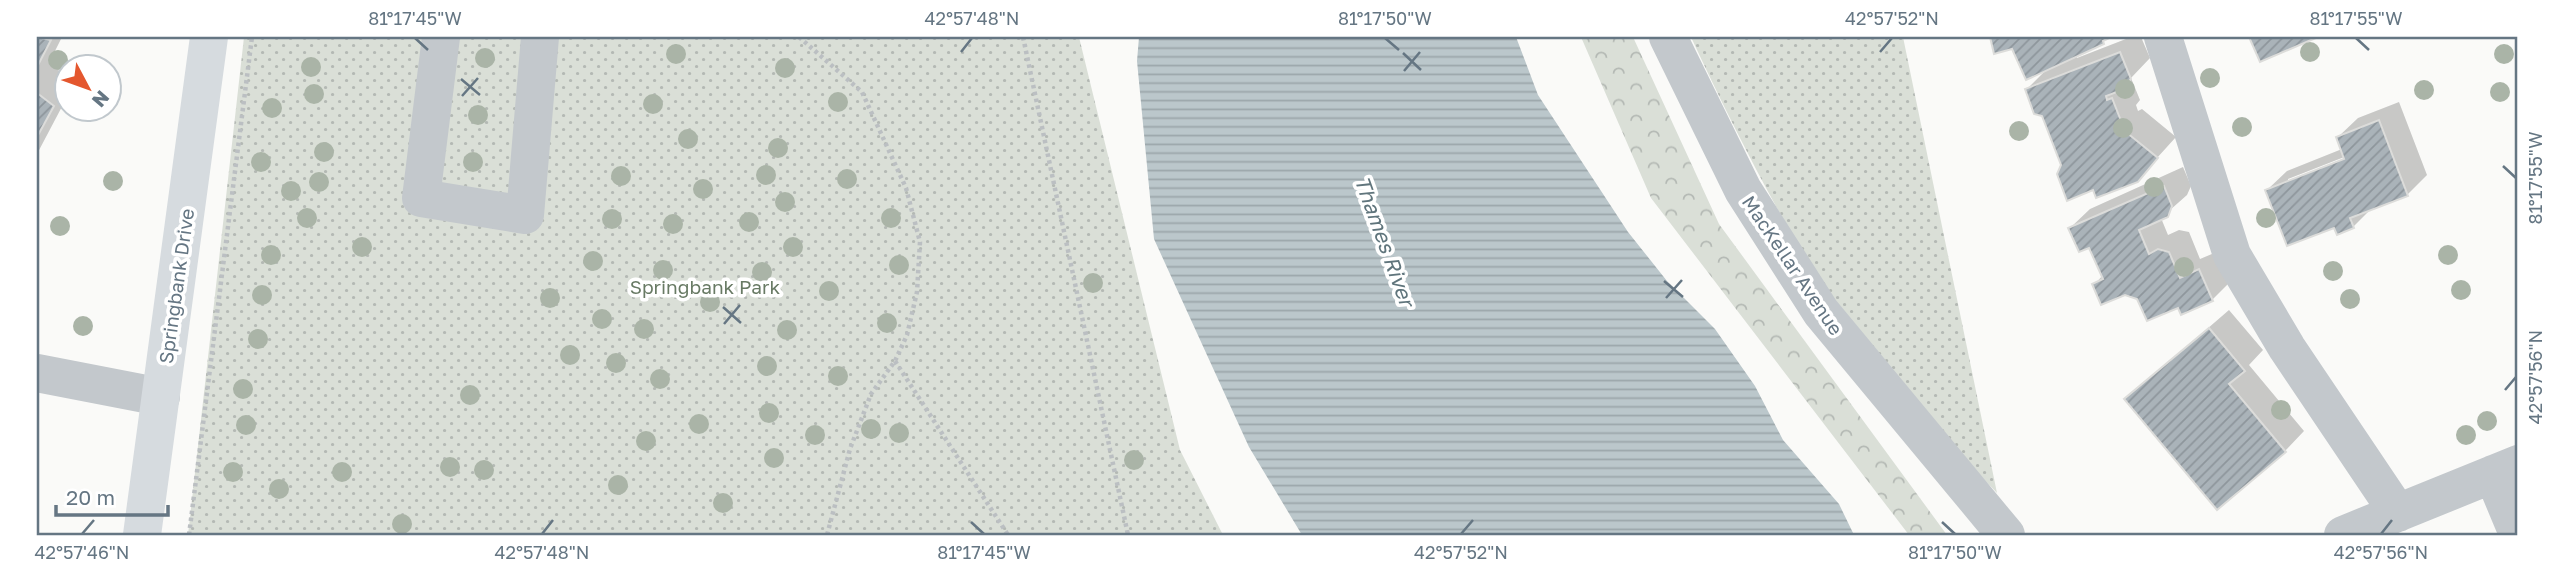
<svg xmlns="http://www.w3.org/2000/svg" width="2555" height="572" font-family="'Golos Text',sans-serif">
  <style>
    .grass { fill: url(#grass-dots) }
    .forest { fill: url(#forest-crowns) }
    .water { fill: url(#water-rules) }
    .shadow { fill: #0003; fill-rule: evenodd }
    .building { fill: url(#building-hatch); stroke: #dcdcda; stroke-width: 2 }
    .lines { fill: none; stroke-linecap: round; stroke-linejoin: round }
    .path { stroke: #bbbfc2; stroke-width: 4.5; stroke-dasharray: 3.5 3.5; stroke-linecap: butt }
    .minor { stroke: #c3c8cc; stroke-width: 38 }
    .major { stroke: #d6dbdf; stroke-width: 38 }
    .tree { fill: #aab4a7 }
    .ticks { fill: none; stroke: #657683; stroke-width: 2.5 }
    .labels { text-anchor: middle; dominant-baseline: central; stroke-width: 7; stroke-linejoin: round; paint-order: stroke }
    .street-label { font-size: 19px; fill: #657683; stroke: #fff }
    .park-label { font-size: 19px; fill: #687a64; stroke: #fff }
    .water-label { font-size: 21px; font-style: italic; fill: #60757c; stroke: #fff }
    .neatline { fill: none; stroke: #657683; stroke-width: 2.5 }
    .ticks-label { font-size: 18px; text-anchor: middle; fill: #657683 }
  </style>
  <defs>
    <pattern id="grass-dots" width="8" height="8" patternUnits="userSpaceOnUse" patternTransform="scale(1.75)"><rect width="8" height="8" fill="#dadfd7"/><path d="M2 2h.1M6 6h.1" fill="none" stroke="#b4b9b4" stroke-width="1.8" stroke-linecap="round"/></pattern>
    <pattern id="forest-crowns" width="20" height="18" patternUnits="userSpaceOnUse" patternTransform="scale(1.75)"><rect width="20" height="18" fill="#dadfd7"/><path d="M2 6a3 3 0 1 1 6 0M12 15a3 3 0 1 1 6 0" fill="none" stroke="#b4b9b4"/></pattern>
    <pattern id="water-rules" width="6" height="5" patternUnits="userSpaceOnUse" patternTransform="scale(1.75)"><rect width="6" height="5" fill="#bbc7cb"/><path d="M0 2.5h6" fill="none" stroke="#9ca6aa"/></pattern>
    <pattern id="building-hatch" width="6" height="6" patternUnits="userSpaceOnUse" patternTransform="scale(1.75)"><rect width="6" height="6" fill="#aab3b9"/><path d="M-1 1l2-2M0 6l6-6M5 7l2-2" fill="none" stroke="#8e969c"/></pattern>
  </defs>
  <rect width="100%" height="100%" fill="#fafaf8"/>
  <path class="grass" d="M244,37H1079L1180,450L1223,535H188Z
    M1691,37H1903L1997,493C1925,417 1849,330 1795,240C1757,174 1723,106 1691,37Z"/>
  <path class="forest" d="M1581,37H1633L1719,224L1947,535H1909L1651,198Z"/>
  <path class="water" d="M1139,37H1516L1538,95L1628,232L1667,281L1715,329L1755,386L1783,440L1839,504L1854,535H1302L1249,447L1154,239L1137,61Z"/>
  <path class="shadow" d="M37,37H62L49,63L66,76V99L37,154Z
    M1992,37H2109L2076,55L2077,58L2131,37H2141L2150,58L2131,78L2140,100L2136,105L2138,111L2142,109L2176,137L2137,180L2094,188L2063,165L2043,115L2027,89L2047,69L2013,47L1995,52Z
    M2399,102L2427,175L2407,195L2372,208L2353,227L2335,225L2267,190L2287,171L2342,149L2338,137L2358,118ZM2352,154L2353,157L2288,183V179Z
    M2183,167L2191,186L2187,195L2161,218L2168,235L2179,230L2189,232L2200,259L2219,251L2232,280L2212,300L2179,305L2094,285L2103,275L2090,245L2070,228L2090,209Z
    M2229,310L2263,350L2249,365L2304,431L2285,451L2126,399Z"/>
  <path class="building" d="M37,37L51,40L37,67Z
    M1990,37H2111L2103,41L2104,44L2026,80L2012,49L1994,54Z
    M2249,37H2318L2260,62Z
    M2120,52L2131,79L2122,90L2106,96L2107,100L2112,98L2121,121L2116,123L2118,129L2121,128L2158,158L2138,182L2096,198L2093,190L2067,201L2057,174L2061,165L2042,116L2034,114L2025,89Z
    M37,93L54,106L37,137Z
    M2379,120L2408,196L2350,218L2354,228L2337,235L2334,228L2287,246L2265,190L2344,159L2336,137Z
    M2164,186L2172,206L2168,217L2139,230L2149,254L2158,249L2169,252L2180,278L2199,269L2213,301L2181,315L2178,308L2147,321L2137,299L2125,295L2101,305L2092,284L2103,279L2089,248L2079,252L2068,228Z
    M2209,328L2245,371L2229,384L2286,452L2217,510L2124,399Z"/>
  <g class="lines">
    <path class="path" d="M799,37L862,92L906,188L920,242L917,292L907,335L895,361L871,394L850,449L827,535
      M1023,37L1128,535
      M895,361L1008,535
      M189,535L252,37"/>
    <path class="minor" d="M441,37L421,198L525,215L540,37
      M1668,37L1743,190L1821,312L2006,535
      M2163,37L2232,255L2287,348L2398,513
      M37,373L161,397
      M2493,474L2518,534
      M2343,535L2518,464"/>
    <path class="major" d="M142,535L209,37"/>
  </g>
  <g class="tree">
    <circle cx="2310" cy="52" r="10"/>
    <circle cx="676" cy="54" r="10"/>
    <circle cx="2504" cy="54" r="10"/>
    <circle cx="485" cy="58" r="10"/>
    <circle cx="58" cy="60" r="10"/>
    <circle cx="311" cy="67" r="10"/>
    <circle cx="785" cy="68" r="10"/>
    <circle cx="2210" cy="78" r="10"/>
    <circle cx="2125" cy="89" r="10"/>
    <circle cx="2424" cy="90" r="10"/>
    <circle cx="2500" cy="92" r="10"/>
    <circle cx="314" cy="94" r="10"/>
    <circle cx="838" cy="102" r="10"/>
    <circle cx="653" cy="104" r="10"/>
    <circle cx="272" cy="108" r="10"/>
    <circle cx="478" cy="115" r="10"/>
    <circle cx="2242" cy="127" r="10"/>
    <circle cx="2123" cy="128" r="10"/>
    <circle cx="2019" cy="131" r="10"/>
    <circle cx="688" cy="139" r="10"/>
    <circle cx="778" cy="148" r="10"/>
    <circle cx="324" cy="152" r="10"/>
    <circle cx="261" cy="162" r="10"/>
    <circle cx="473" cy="162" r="10"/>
    <circle cx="766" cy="175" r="10"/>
    <circle cx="621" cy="176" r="10"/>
    <circle cx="847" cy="179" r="10"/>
    <circle cx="113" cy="181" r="10"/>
    <circle cx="319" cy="182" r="10"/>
    <circle cx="2154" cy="187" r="10"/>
    <circle cx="703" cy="189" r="10"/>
    <circle cx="291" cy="191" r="10"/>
    <circle cx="785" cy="202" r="10"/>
    <circle cx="307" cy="218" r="10"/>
    <circle cx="891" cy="218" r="10"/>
    <circle cx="2266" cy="218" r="10"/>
    <circle cx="612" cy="219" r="10"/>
    <circle cx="749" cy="222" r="10"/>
    <circle cx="673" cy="224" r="10"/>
    <circle cx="60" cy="226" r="10"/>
    <circle cx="362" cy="247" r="10"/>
    <circle cx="793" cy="247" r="10"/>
    <circle cx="271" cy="255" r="10"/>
    <circle cx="2448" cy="255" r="10"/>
    <circle cx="593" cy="261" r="10"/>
    <circle cx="899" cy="265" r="10"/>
    <circle cx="2184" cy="267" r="10"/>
    <circle cx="663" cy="270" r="10"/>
    <circle cx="2333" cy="271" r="10"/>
    <circle cx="762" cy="272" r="10"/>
    <circle cx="1093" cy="283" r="10"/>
    <circle cx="2461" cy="290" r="10"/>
    <circle cx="829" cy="291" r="10"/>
    <circle cx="262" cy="295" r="10"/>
    <circle cx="550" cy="298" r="10"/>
    <circle cx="2350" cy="299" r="10"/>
    <circle cx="710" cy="302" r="10"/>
    <circle cx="602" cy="319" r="10"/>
    <circle cx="887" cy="323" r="10"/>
    <circle cx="83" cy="326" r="10"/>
    <circle cx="644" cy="329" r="10"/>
    <circle cx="787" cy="330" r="10"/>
    <circle cx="258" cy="339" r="10"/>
    <circle cx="570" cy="355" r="10"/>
    <circle cx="616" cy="363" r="10"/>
    <circle cx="767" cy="366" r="10"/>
    <circle cx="838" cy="376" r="10"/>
    <circle cx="660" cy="379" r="10"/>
    <circle cx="243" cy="389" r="10"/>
    <circle cx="470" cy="395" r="10"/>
    <circle cx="2281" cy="410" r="10"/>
    <circle cx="769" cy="413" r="10"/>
    <circle cx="2487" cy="421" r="10"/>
    <circle cx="699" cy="424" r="10"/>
    <circle cx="246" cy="425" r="10"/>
    <circle cx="871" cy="429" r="10"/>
    <circle cx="899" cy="433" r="10"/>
    <circle cx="815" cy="435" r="10"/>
    <circle cx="2466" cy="435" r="10"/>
    <circle cx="646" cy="441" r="10"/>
    <circle cx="774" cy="458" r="10"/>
    <circle cx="1134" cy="460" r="10"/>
    <circle cx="450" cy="467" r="10"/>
    <circle cx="484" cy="470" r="10"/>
    <circle cx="233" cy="472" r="10"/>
    <circle cx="342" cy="472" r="10"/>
    <circle cx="618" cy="485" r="10"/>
    <circle cx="279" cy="489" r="10"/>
    <circle cx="723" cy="503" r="10"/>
    <circle cx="402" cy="524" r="10"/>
  </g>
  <path class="ticks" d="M415,38L428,50M1385,38L1399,50M2356,38L2369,50M961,52L972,38M1880,52L1892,38M1403,53L1421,70M1404,71L1420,52M461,79L480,95M462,96L478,78M2503,166L2516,178M1664,281L1683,297M1666,298L1682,280M723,307L741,323M724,324L740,305M2505,390L2516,377M971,522L984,534M1942,522L1955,534M82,534L94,520M542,534L553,520M1461,534L1473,520M2381,534L2392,520"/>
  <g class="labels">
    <g class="street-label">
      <text transform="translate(1793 265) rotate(56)">MacKellar Avenue</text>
      <text transform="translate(176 286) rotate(-82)">Springbank Drive</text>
    </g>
    <g class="park-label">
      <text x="705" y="286">Springbank Park</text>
    </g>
    <g class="water-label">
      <text transform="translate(1385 241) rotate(70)">Thames River</text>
    </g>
  </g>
  <rect width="2555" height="572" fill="none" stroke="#ffffff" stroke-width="77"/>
  <g transform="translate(88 88) rotate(131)"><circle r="33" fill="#ffffff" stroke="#c1c8cd" stroke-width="2"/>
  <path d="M0-5L12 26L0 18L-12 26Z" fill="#e4572e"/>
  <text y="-10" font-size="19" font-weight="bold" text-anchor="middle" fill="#657683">N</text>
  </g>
  <path d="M56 505v10h112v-10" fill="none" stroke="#657683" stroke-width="3.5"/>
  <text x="66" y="505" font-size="21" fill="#657683" stroke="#ffffff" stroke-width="5" paint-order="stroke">20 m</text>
  <rect x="38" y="38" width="2478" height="496" class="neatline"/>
  <g class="ticks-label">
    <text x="415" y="25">81°17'45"W</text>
    <text x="972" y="25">42°57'48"N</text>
    <text x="1385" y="25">81°17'50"W</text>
    <text x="1892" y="25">42°57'52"N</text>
    <text x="2356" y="25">81°17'55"W</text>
    <text transform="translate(2536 178) rotate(-90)" y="6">81°17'55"W</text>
    <text transform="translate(2536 377) rotate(-90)" y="6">42°57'56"N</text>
    <text x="82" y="559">42°57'46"N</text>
    <text x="542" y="559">42°57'48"N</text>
    <text x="984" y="559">81°17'45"W</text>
    <text x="1461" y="559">42°57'52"N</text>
    <text x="1955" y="559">81°17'50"W</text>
    <text x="2381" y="559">42°57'56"N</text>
  </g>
</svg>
